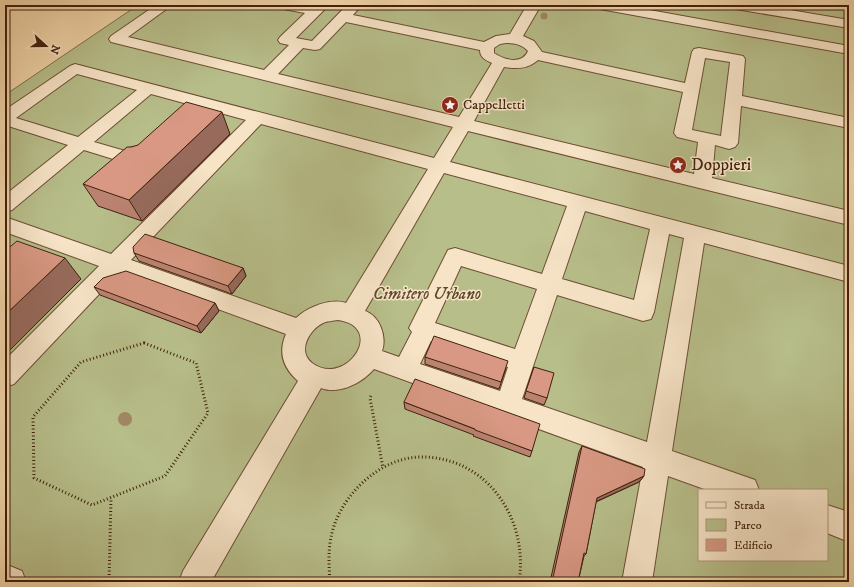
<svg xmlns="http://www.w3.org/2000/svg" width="854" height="587" font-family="'IM FELL DW Pica',serif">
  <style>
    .green { fill: #b7be8a; stroke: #7c704c; fill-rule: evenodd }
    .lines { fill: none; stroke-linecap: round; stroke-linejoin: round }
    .minor-casing { stroke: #6d4e34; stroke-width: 2 }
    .path { stroke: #41210d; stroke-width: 3; stroke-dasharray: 1 2.5; stroke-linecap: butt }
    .minor { fill: #f7e4c7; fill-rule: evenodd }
    .tree { fill: #a18764 }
    .wall { fill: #ba8371; stroke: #41210d }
    .shaded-wall { fill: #976a5c; stroke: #41210d }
    .building { fill: #d89883; stroke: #41210d }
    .labels { text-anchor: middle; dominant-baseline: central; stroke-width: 3; stroke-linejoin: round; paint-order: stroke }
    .far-poi-label { font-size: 14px; fill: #41210d; stroke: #f7e4c7; text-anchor: start }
    .poi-label { font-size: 17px; fill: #41210d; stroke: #f7e4c7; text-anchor: start }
    .park-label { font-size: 17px; font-style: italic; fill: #5e482c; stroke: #f7e4c7 }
  </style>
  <rect width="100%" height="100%" fill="#f2d5a9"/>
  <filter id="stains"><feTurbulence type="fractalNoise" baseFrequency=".005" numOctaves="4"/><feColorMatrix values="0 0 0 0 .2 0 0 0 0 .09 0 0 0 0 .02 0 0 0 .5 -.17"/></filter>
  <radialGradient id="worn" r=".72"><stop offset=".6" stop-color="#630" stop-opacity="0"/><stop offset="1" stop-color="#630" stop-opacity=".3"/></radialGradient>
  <path class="green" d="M138,5H849V582H5V95ZM699,490H827V560H699Z"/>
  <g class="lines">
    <g class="minor-casing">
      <path id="minor" d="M156,5H172L128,37L264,70L289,45L280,43L278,40L280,37L305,13L278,8L276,5L313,7L314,5H329L296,38L312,41L347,5H358L360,7L353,15L484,42L496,36L510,34L527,5H541L523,36L534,41L542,52L685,83L692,52L694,49L699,48L738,55L743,56L745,59L742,96L849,118V128L741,106L738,143L735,147L729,149L715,145L712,178L849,211V225L468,131L450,162L849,266V282L704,243L672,451L755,480L759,490H707L668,476L652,582H622L643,467L374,369C362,383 339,395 321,388L211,582H179L183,571L298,381C283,368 278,352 286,334L119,273L14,384L5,387V360L99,266L5,232V217L111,254L246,120L151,94L94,142L139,155L145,153L151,155L154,159L148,166L142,168L84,150L12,210L5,212V195L68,145L5,125V110L70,66L75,64L434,158L453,127L111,42L109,39L111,36ZM346,22L480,50C480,57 485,60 492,63L459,117L278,74L303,48L315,50L320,49ZM506,43C515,43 521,44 528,51C522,65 504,60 494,53V48L500,44ZM705,58L730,62L721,136L692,130ZM538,60L683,92L674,133L677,137L698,142L694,174L474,121L504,67C517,69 528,69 538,60ZM77,74L137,90L78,137L16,118ZM261,124L428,169L346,303C330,298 308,307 296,318L131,260ZM444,173L567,206L542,274L455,248L448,250L409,328L412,332L399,357L382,351C387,337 380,316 365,311ZM585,211L650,229L634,300L562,279ZM669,234L684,238L647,442L522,399L557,295L643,321L651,319L654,312ZM461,266L537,289L515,349L435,323ZM338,320C387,327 346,388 312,363C297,351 309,330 323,323C327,321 333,321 338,320ZM431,341L508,367L500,391L420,364Z
        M593,5H622L849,46V54L600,9L595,8Z
        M729,5H760L849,20V28L736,9L731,8Z
        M827,505L849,512V542L827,533Z
        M5,564L22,571L26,582H5Z"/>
    </g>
    <path class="path" d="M144,343L196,363L208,413L165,476L92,505L34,478L33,417L81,362Z
      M371,396L370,398L383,468
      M109,582L111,498
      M330,582C329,567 328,552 331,537C339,497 378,458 420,457C487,456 529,519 519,582"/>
    <use href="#minor" class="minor"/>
  </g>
  <g class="tree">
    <circle cx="544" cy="16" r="3.5"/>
    <circle cx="125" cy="419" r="7"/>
  </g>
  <path class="wall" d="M230,134L142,221L98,206L83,184L131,147Z
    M134,253L243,268L246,276L232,294L139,261Z
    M94,287L215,303L219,311L201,333L100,295Z
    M425,357L506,368L499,389L425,364Z
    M534,367L547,398L544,405L524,398Z
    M404,402L532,451L530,457L473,436L474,435L405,409Z
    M582,446L644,476L639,482L596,502L586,554L584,556L578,582H550L579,452Z"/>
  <path class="shaded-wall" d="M222,112L230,134L142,221L129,200Z
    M65,258L81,279L5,355V315Z
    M243,268L246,276L232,294L228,286Z
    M215,303L219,311L201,333L197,326Z
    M644,476L639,482L593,503L597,498Z"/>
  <path class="building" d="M186,102L222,112L129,200L83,184L127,147H131L138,145Z
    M145,234L243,268L228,286L134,253L133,247Z
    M17,241L65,258L5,315V251Z
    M126,271L215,303L197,326L94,287L103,278Z
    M434,336L508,361L501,382L425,357Z
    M534,367L554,373L547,398L526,391Z
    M415,379L540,424L532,451L475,430V429L404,402Z
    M582,446L645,469L644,476L597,498L586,554L584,553L578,582H552Z"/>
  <defs>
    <g id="sight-disc" transform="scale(0.9)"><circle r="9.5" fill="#8f2418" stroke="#f7e4c7"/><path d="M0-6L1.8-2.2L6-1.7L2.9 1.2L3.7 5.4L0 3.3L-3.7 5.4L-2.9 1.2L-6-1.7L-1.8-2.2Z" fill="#fff"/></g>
  </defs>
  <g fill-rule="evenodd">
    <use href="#sight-disc" x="450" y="105"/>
    <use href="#sight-disc" x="678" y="165"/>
  </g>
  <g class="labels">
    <g class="far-poi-label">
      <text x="463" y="105">Cappelletti</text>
    </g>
    <g class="poi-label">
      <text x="691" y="165">Doppieri</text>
    </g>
    <g class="park-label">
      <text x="427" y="294">Cimitero Urbano</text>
    </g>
  </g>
  <rect width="854" height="587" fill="none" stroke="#f2d5a9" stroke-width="20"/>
  <rect x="6" y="6" width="842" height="575" fill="none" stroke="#41210d" stroke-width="2"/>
  <rect x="10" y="10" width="834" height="567" fill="none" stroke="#41210d"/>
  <rect x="698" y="489" width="130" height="72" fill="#f7e4c7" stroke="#ae967d"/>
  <rect x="706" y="502" width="20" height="6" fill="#f7e4c7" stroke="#ae967d"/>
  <text x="734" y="509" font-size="12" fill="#41210d">Strada</text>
  <rect x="706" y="519" width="20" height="12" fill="#b7be8a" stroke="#ae967d"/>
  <text x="734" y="529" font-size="12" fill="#41210d">Parco</text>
  <rect x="706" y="539" width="20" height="12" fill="#d89883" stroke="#ae967d"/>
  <text x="734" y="549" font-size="12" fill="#41210d">Edificio</text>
  <g transform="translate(46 46) rotate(111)" stroke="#f7e4c7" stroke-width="3" paint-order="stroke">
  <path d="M0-3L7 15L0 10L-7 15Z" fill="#41210d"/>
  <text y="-6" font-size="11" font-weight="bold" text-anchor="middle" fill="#41210d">N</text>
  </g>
  <rect width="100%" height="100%" filter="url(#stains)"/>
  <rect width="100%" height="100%" fill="url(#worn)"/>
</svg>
